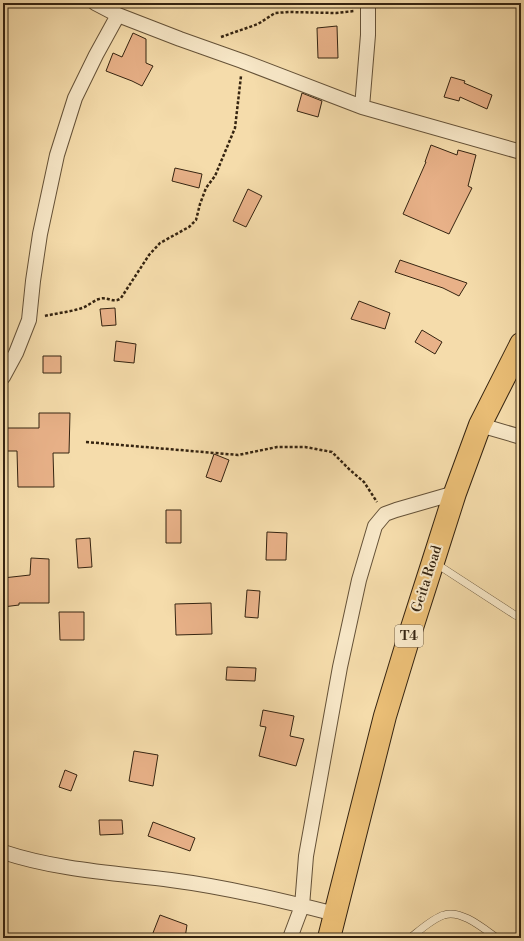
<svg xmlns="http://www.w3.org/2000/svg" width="524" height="941" font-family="'Libre Bodoni',serif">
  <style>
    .building { fill: #e8b188; stroke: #352411 }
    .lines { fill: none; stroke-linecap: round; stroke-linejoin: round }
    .service-casing { stroke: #655238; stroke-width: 8 }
    .minor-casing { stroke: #655238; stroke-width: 16 }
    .trunk-casing { stroke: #352411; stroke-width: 24 }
    .path { stroke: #352411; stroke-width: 2.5; stroke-dasharray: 3 2; stroke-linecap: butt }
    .service { stroke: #f8e8c8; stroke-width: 7 }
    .minor { stroke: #f8e8c8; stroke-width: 14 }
    .trunk { stroke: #eabe76; stroke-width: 22 }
    .labels { text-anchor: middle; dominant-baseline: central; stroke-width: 4; stroke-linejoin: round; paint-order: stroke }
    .shield { fill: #f8e8c8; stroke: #705f48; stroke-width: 1 }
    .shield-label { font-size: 13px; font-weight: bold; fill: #352411 }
    .street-label { font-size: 14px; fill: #352411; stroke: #f8e8c8 }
  </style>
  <rect width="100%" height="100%" fill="#f5dcab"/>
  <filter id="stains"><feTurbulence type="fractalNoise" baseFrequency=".005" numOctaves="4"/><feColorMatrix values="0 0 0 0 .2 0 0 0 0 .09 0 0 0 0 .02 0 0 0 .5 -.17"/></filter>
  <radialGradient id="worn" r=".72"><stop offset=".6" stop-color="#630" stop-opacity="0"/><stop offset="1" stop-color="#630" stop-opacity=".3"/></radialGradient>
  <path class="building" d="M337,26L338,58H318L317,28Z
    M133,33L146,39V63L153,66L142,86L132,81L106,71L113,53L122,57Z
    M451,77L465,81L464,83L492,95L487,109L460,97L459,101L444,97Z
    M302,93L322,101L318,117L297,111Z
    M431,145L457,155L458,150L476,155L468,186L472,188L449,234L403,214L426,162H425Z
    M175,168L202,174L199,188L172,181Z
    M248,189L262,196L246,227L233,221Z
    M400,260L467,283L459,296L443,288L395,272Z
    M359,301L390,313L385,329L351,319Z
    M115,308L116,325L102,326L100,309Z
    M422,330L442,342L435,354L415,342Z
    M116,341L136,344L134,363L114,361Z
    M43,356H61V373H43Z
    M39,413H70L69,453H53L54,487H18L17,451H3V428H39Z
    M214,454L229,460L221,482L206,477Z
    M166,510H181V543H166Z
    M267,532L287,533L286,560H266Z
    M90,538L92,567L78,568L76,539Z
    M31,558L49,559V603H19V605L3,607V578L30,575Z
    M247,590L260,591L258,618L245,617Z
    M211,603L212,634L176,635L175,604Z
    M59,612H84V640H60Z
    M227,667L256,668L255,681L226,680Z
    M263,710L294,716L290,736L304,739L296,766L259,756L266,727L260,726Z
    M134,751L158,755L153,786L129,781Z
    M65,770L77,775L71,791L59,787Z
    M99,820H122L123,834L100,835Z
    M153,822L195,838L190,851L148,836Z
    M160,915L187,925L185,938H151Z"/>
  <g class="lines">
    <g class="service-casing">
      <path id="service" d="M435,563L515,615L521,618
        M410,938C419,931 433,918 444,915C461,909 484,929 497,938"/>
    </g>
    <g class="minor-casing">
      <path id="minor" d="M95,3L118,15L180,39L242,61L362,107L521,152
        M362,107L368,35V3
        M3,377L16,353L29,320L33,281L40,234L57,155L75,98L96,55L118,15
        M480,425L521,437
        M3,852C57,870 115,873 171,880C226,887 281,900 335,914
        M290,938L302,906L306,856L340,667L359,580L375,526L385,514L396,510L455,493"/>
    </g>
    <g class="trunk-casing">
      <path id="trunk" d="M329,938L385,716L409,637L433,562L455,493L480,425L521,344"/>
    </g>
    <path class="path" d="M221,37L258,24L275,13L289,12L336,13L354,11
      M45,316C57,313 70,312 82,308C88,306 93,301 99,299C107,296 114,304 121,298L149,255L160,243L189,227L196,220L200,204L206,188L215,176L235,128L241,76
      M86,442L238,455L277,447H305L332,452L350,470L364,482L377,502"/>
    <use href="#service" class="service"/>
    <use href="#minor" class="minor"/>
    <use href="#trunk" class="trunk"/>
  </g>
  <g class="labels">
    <rect class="shield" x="395" y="625" width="28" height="22" rx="3"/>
    <g class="shield-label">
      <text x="409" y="636">T4</text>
    </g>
    <g class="street-label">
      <text transform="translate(427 579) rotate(-72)">Geita Road</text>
    </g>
  </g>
  <rect width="524" height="941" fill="none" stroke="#f5dcab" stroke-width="16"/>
  <rect x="4" y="4" width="516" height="933" fill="none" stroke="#352411" stroke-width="2"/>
  <rect x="8" y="8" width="508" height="925" fill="none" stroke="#352411"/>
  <rect width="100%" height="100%" filter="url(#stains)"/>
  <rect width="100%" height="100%" fill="url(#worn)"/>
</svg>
